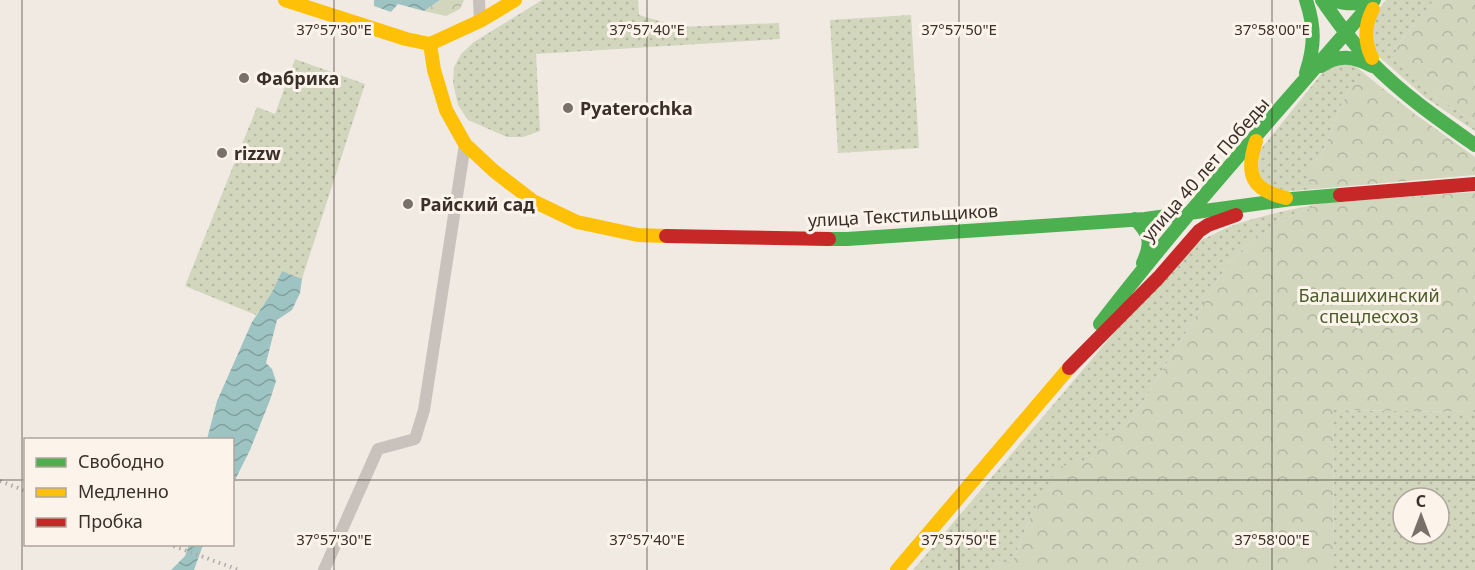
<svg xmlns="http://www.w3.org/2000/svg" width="1475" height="570" font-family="'Noto Sans',sans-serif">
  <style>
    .green { fill: url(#green-dots); fill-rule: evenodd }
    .forest { fill: url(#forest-crowns) }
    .water { fill: url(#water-waves) }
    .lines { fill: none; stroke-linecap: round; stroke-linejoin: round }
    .street { stroke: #c9c2bc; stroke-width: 12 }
    .fast { stroke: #4caf50; stroke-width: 14 }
    .slow { stroke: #ffc107; stroke-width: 14 }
    .jam { stroke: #c62828; stroke-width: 14 }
    .rail { stroke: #b1aba6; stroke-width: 4; stroke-dasharray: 1.5 4.5; stroke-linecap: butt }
    .ticks { fill: none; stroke: #3b2f29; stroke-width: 1.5; stroke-opacity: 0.45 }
    .poi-dot { fill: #7a706a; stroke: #fcf4eb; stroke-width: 2 }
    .labels { text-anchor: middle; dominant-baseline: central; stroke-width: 6; stroke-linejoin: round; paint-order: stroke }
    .poi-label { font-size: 18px; font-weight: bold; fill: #3b2f29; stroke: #fcf4eb; text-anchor: start }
    .street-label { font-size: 18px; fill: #3b2f29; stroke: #fcf4eb }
    .park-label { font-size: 18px; fill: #4a5c2a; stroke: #fcf4eb }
    .ticks-label { font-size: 15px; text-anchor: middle; fill: #3b2f29; stroke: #fcf4eb; stroke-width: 6; stroke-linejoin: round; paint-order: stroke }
  </style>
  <defs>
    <pattern id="green-dots" width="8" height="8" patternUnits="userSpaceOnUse" patternTransform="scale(1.5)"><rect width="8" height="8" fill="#d1d6bc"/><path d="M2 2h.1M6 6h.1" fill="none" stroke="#b4b8a2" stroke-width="1.8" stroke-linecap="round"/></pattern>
    <pattern id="forest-crowns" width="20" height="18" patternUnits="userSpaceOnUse" patternTransform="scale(1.5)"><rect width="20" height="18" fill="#d1d6bc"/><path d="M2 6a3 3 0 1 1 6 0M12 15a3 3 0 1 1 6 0" fill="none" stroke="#b4b8a2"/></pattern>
    <pattern id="water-waves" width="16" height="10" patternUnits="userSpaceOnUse" patternTransform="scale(1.5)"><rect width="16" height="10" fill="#9dc4c3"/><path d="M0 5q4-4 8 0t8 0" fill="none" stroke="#81a09e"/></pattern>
  </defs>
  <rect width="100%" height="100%" fill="#f0eae3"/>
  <path class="green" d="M542,0H638L639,15L679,27L779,23L780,39L536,54L540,131L523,137H507L468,120L458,105L453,83L454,67L461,54L474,42Z
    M1386,0H1434L1396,47L1433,95L1475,122V131L1426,98L1376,54L1371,36L1378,10Z
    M911,15L919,148L838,153L830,20Z
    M295,59L365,84L302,279L282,271L272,292L256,315L185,286L257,107L275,114Z
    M1353,64L1371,79L1359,81L1350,88L1337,114L1322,155L1310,165L1315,189L1281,192L1257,178L1260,150L1319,77C1332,62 1335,65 1353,64Z
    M1323,203L1291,216L1254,239L1229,262L1132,420L1102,439L1092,459L1032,513L1013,560L995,566L991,570H913L1187,247C1203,240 1218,231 1234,225C1263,215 1293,209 1323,203Z
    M1333,410L1475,412V570H1334ZM1403,498H1439V534H1403Z"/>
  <path class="forest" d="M440,0H464L460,9L446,16L424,11Z
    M1434,0H1475V122L1433,95L1396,57V47Z
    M1371,79L1415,114L1475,157V175L1315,189L1307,179L1310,165L1322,155L1337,114L1350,88L1359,80Z
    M1475,192V412L1333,410L1334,570H991L995,566L1013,560L1032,513L1058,467L1092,459L1101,439L1132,420L1229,262L1254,239L1291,216L1323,203Z"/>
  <path class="water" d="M374,0H440L424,11L398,4L391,12L374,6Z
    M282,271L302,279L300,293L292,310L277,320L266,363L272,369L276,381L270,400L250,450L233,484L232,440L207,439L217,401L252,322L272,292Z
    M189,545H203L194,570H171L185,556Z"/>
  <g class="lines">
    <path class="street" d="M479,0L480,21
      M324,570L378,449L415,439L424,410L465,144"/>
    <path class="fast" d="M1306,0C1315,27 1315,46 1306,73
      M1322,0C1337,21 1352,43 1371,62C1402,94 1438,119 1475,145
      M1333,0C1345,4 1356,5 1368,0
      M1321,66C1338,54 1354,56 1372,66
      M1135,219C1151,235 1152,243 1143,263
      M829,239H847L1145,219L1292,199L1340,195
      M1100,324C1186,212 1282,107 1374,0"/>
    <path class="slow" d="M285,0L406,39L430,44L480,21L515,0
      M430,44L434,70L446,110L465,144L494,171L533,201L577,222L638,235L666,236
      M1372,58C1364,41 1364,26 1373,9
      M1256,141C1245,174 1251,190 1286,198
      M897,570L1069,368"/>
    <path class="jam" d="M1340,195L1475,184
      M666,236L829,239
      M1069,368L1159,277L1199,231L1208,225L1236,215"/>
    <path class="rail" d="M0,481L26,491
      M168,544L239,570"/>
  </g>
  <path class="ticks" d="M22,0V570M334,0V570M647,0V570M959,0V570M1272,0V570M0,480H26M232,480H1475"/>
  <g class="poi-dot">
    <circle cx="244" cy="78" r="6"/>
    <circle cx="568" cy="108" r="6"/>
    <circle cx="222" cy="153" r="6"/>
    <circle cx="408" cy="204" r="6"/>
  </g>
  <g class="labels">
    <g class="poi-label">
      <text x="256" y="78">Фабрика</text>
      <text x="580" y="108">Pyaterochka</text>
      <text x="234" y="153">rizzw</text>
      <text x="420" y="204">Райский сад</text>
    </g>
    <g class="street-label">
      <text transform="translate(1205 169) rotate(-49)">улица 40 лет Победы</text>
      <text transform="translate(903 215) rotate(-3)">улица Текстильщиков</text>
    </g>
    <g class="park-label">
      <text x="1369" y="295">Балашихинский<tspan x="1369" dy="21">спецлесхоз</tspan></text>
    </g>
  </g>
  <g class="ticks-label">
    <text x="334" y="35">37°57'30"E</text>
    <text x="647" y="35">37°57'40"E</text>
    <text x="959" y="35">37°57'50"E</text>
    <text x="1272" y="35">37°58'00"E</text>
    <text x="334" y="545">37°57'30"E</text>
    <text x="647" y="545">37°57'40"E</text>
    <text x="959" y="545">37°57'50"E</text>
    <text x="1272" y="545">37°58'00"E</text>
  </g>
  <rect x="24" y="438" width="210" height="108" fill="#fcf4eb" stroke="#afa59d" stroke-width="1.5"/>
  <rect x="36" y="458" width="30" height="9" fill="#4caf50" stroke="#afa59d" stroke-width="1.5"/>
  <text x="78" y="468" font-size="18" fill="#3b2f29">Свободно</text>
  <rect x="36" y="488" width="30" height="9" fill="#ffc107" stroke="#afa59d" stroke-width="1.5"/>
  <text x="78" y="498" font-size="18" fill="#3b2f29">Медленно</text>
  <rect x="36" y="518" width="30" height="9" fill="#c62828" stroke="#afa59d" stroke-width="1.5"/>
  <text x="78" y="528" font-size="18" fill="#3b2f29">Пробка</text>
  <g transform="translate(1421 516)"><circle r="28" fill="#fcf4eb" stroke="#afa59d" stroke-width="1.5"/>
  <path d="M0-4.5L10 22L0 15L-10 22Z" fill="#7a706a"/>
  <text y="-9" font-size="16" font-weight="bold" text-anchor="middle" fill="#3b2f29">С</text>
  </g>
</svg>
